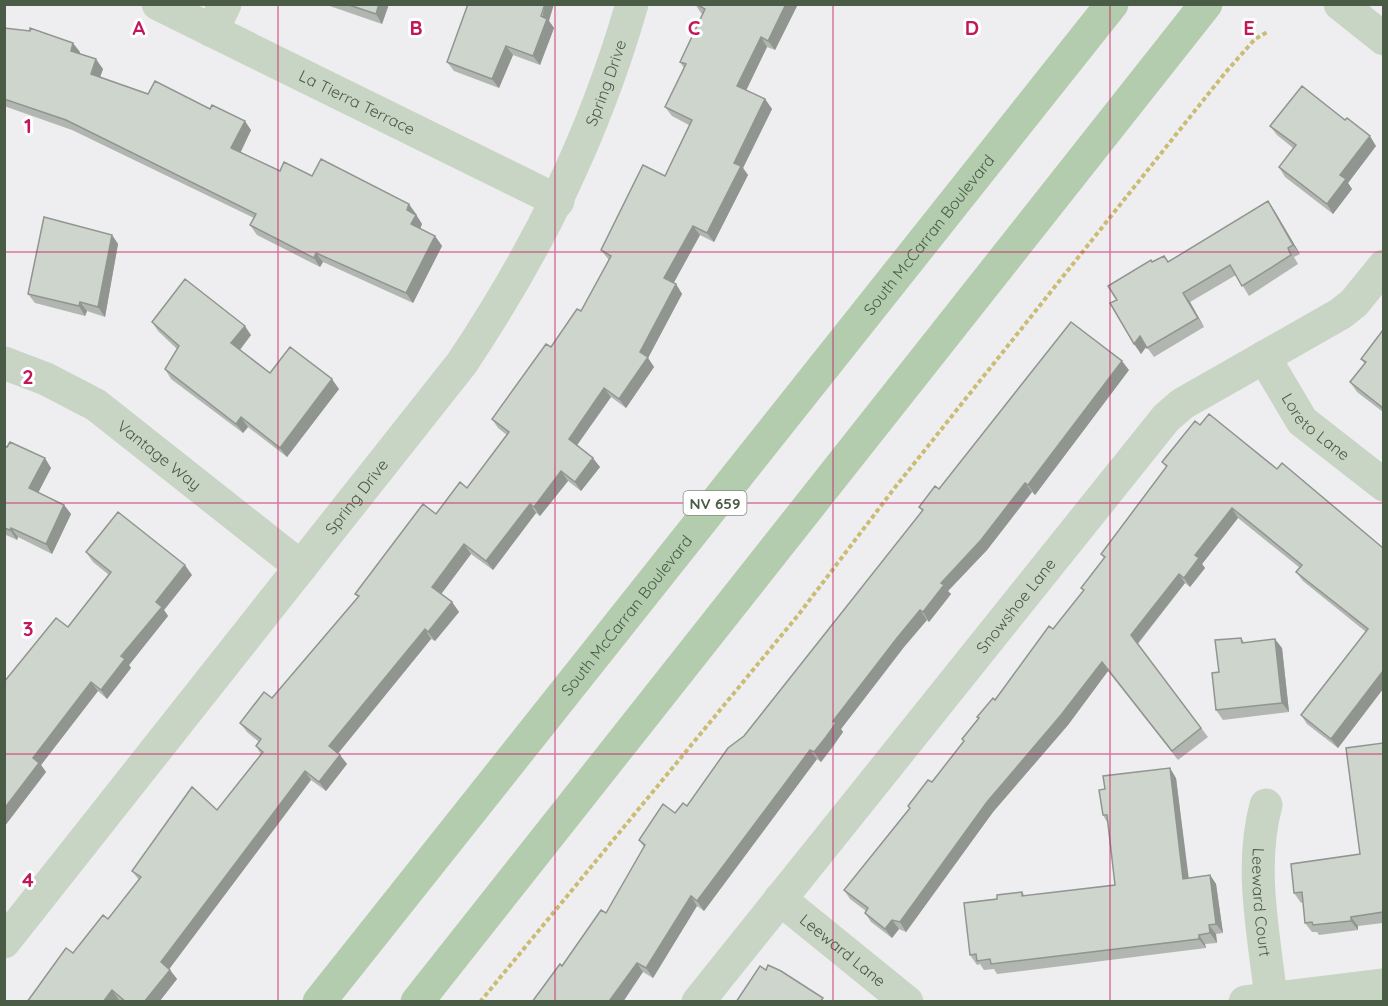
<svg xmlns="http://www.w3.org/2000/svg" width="1388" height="1006" font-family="Quicksand,sans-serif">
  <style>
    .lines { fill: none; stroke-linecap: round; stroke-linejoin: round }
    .path { stroke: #cbbc74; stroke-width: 4; stroke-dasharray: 4.5 3; stroke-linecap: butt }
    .minor { stroke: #c8d5c4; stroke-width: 33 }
    .major { stroke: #b3ccad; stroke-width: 33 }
    .wall { fill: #b1b7b0 }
    .shaded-wall { fill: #909590 }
    .building { fill: #ced5cd; stroke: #909590; stroke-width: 1.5 }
    .grid { fill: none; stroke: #c2185b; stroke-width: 1.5; stroke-opacity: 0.55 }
    .labels { text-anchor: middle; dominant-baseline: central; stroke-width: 6; stroke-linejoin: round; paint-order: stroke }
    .shield { fill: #fff; stroke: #808c7e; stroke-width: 1.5 }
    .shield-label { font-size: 15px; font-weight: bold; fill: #4a5b46 }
    .street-label { font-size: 16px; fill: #4a5b46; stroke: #fff }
    .grid-label { font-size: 20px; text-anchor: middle; font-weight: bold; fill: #c2185b; stroke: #fff; stroke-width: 6; stroke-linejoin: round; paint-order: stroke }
  </style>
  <rect width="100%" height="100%" fill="#eeedf0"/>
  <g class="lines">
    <path class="path" d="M480,1002L799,614L893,490L1225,73L1255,39L1269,31"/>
    <g class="minor">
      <path id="s1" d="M158,4L558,201"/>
      <path d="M1340,4L1384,39"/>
      <path d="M212,31L225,4"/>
      <path id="s2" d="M1264,357L1302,421L1384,485"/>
      <path id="s3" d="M4,363L46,379L96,405L301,567"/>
      <path id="s4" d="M1266,805C1249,867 1264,935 1271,998"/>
      <path id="s5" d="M780,899L907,1002"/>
      <path id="s6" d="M4,942L462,363C538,249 594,136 632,4"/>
      <path id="s7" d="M698,1002L1166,418L1182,404L1340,314L1354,303L1384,266"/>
      <path d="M1245,1002L1384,985"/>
    </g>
    <g class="major">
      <path id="s8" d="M319,1002L1112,4"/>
      <path d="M417,1002L1206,4"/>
    </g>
  </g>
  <path class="wall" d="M324,4H389L382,24Z
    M695,4H798L775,50L767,47L746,90L765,99L772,109L743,168L748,175L714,242L700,235L673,283L676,284L682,294L648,358L654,367L626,408L611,397L577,445L600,467L581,491L568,481L540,516L536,513L493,570L471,554L441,594L452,602L459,612L435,641L431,639L338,753L347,764L326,791L311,780L169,969L177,979L159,1002H122L119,1000L117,1002H27L73,953L108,919L139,880L132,871L217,810L261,754L256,746L259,742L247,732L240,723L272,698L358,597L355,594L436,514L467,488L507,435L498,428L492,419L581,311L609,260L601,250L665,176L689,125L672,116L665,107L684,68L680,62L703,14L701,13Z
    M549,21L554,28L540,65L513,55L499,88L454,71L447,62Z
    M4,28L30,31L80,52L79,53L103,69L100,77L251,130L241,152L280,171L312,176L416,214L422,224L420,229L435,236L442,246L413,303L323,262L320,267L257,235L250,225L254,218L72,130L4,106Z
    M1270,126L1376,146L1348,183L1352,189L1333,214L1285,177L1279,167L1293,148L1277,135Z
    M1274,210L1300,254L1294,257L1298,264L1249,296L1236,275L1190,302L1204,327L1154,357L1146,346L1141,354L1117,300L1152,262H1168Z
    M112,235L118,244L105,317L87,311L85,316L35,303L28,294Z
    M152,322L251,335L240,350L270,373L339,389L287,457L248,427L243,433L171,379L165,369L177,349L158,331Z
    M1383,331V412L1357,392L1350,382L1365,364L1361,359Z
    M1129,370L1035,495L1032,492L987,550L948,591L951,594L929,622L927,620L904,647L841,729L843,732L833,747L821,762L817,759L704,911L697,906L653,978L643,972L562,966L606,913L644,847L639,840L675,813L687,806L744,736L922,511L919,507L939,489Z
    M1200,425L1277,469L1383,548V689L1338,748L1307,724L1301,715L1366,632L1303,581L1296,572L1300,568L1238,518L1202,564L1205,568L1190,587L1185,583L1138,644L1208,737L1178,760L1108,671L1068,725L993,812L906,932L899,929L892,938L871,922L865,913L866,911L850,899L844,890L910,809L908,806L932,782L964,742L962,739L978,719L977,717L995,700L1084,591L1081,588L1104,558L1101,554L1166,467L1162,462Z
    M4,446L51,468L38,492L64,505L71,514L52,554L18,537L17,540L4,534Z
    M86,552L192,575L164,610L168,616L129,665L131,668L107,699L98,691L41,765L46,772L4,827V682L68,627L109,575L93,562Z
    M1241,638L1244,642L1282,648L1289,712L1223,720L1216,710L1219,672Z
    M1383,743V923L1358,926V930L1319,935L1317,932H1312L1305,923L1303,902L1301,903L1294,893L1360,854Z
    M1176,778L1188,878L1210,875L1216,884L1223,933L1216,934L1217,943L1205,944L1206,948L997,974L994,969L984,970L980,964L977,965L970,955L997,899L1022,892L1025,896L1115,885L1108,824L1103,815Z"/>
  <path class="shaded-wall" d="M379,4H389L382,24L376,14Z
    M545,4H554L549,21L554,28L540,65L533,56Z
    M786,4H798L775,50L768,41Z
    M761,37L767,47L744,95L737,86Z
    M73,43L80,52L77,60L71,51Z
    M506,46L513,55L499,88L492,79Z
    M96,59L103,69L98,83L91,74Z
    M765,99L772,109L743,168L748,175L714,242L707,233L734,163Z
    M245,121L251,130L238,157L231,148Z
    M1370,136L1376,146L1348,183L1352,189L1333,214L1327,204L1340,175Z
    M1268,201L1274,210L1300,254L1293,245Z
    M409,204L416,214L413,219L407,210Z
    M416,215L422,224L418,234L411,224Z
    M693,226L700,235L671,288L664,278Z
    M112,235L118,244L105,317L98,307Z
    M435,236L442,246L413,303L406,293Z
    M316,253L323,262L320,267L314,258Z
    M676,284L682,294L648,358L654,367L626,408L619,399L640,352Z
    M1183,293L1190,302L1204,327L1198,318Z
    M80,302L87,311L85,316L79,306Z
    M245,326L251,335L238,352L231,343Z
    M1140,336L1147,346L1141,354L1134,344Z
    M1122,361L1129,370L1035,495L1028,485Z
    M332,379L339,389L287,457L280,448Z
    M604,388L611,397L575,448L569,439Z
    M241,417L248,427L243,433L236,424Z
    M45,458L51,468L36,497L29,488Z
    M593,458L600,467L581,491L575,482Z
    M561,471L568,481L540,516L534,507Z
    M1025,483L1032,492L987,550L948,591L951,594L929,622L923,612L941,583Z
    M530,504L536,513L493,570L486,561Z
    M64,505L71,514L52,554L46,544Z
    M1232,508L1238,518L1202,564L1205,568L1190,587L1184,578L1195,555Z
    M11,528L18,537L17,540L10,530Z
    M464,544L471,554L439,597L432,587Z
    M185,565L192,575L164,610L168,616L129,665L131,668L107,699L101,690L156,602Z
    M1179,574L1185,583L1137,644L1131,635Z
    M452,602L459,612L435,641L428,632Z
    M920,610L927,620L904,647L841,729L843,732L821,762L814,752L833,721L897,638Z
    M425,629L431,639L336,756L329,746Z
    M1275,639L1282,648L1289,712L1282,703Z
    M1102,662L1108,671L1068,725L993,812L906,932L900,922L987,802Z
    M1383,671V689L1338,748L1331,739Z
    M91,682L98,691L41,765L46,772L4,827V809L33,758Z
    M810,750L817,759L704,911L697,901Z
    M340,755L347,764L326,791L319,782Z
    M1170,768L1176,778L1190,888L1183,879Z
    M305,771L311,780L167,972L161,962Z
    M1210,875L1216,884L1223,933L1216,924Z
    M691,896L697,906L653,978L646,968Z
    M1351,917L1358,926V930L1351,921Z
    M892,920L899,929L892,938L885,929Z
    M1209,925L1216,934L1217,943L1210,933Z
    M1199,935L1205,944L1206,948L1199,939Z
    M637,963L643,972L623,1002H611L610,1000Z
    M170,970L177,979L159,1002H144Z
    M112,990L119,1000L117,1002H103Z"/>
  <path class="building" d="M346,4H379L376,14Z
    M468,4H545L541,16L547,19L533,56L506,46L492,79L447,62Z
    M696,4H786L768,41L761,37L737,86L765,99L734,163L741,166L707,233L693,226L664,278L676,284L640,352L648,357L619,399L604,388L569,439L593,458L575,482L561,471L534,507L530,504L486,561L464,544L432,587L452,602L428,632L425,629L329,746L340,755L319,782L305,771L161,962L170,970L144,1002H126L112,990L103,1002H27L66,948L73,953L103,915L108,919L141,877L132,871L192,787L217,810L263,752L256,746L261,739L240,723L264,692L272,698L359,596L355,594L423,504L436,514L460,482L467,488L509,432L492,419L546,344L551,347L577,309L581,311L611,256L601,250L643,165L665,176L692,120L665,107L686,64L680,62L705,9Z
    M4,28L30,31V28L73,43L71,51L96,59L91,74L148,94L155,81L210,109L212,105L245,121L231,148L280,171L284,162L312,176L321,159L409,204L407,210L416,215L411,224L435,236L406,293L316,253L314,258L250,225L256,214L66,120L4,99Z
    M1302,86L1345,120L1347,118L1370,136L1340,175L1346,179L1327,204L1279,167L1296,145L1270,126Z
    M1268,201L1293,245L1288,248L1291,255L1242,286L1230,265L1183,293L1198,318L1147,348L1140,336L1134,344L1110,303L1117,300L1108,286L1151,260L1152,262L1164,256L1168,262Z
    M44,217L112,235L98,307L80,302L79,306L28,294Z
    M185,279L245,326L231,343L270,373L290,347L332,379L280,448L241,417L236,424L165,369L179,346L152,322Z
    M1071,322L1122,361L1028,485L1025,483L981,540L941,583L944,585L923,612L920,610L897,638L833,721L836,723L826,737L814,752L810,750L697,901L691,896L646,968L637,963L610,1000L612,1002H532L560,964L562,966L601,910L606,913L645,845L639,840L663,804L675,813L683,803L687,806L728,748L744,736L923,510L919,507L935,486L939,489Z
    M1383,330V408L1350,382L1366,362L1361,359Z
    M1209,414L1277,469L1282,463L1383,548V671L1331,739L1301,715L1368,629L1296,572L1302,565L1232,508L1195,555L1199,558L1184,578L1179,574L1131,635L1201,728L1172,751L1102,662L1061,715L987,802L900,922L892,920L885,929L865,913L868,908L844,890L910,808L908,806L928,780L932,782L964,741L962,739L979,718L977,717L993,698L995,700L1049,626L1053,629L1084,590L1081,588L1105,557L1101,554L1167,466L1162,462L1195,421L1200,425Z
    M10,442L45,458L29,488L64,505L46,544L11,528L10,530L4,528V446L7,447Z
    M118,512L185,565L156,602L162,607L121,656L125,659L101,690L91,682L33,758L39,763L4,809V682L56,618L68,627L111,572L86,552Z
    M1241,638L1242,643L1275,639L1282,703L1216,710L1212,673L1219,672L1215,640Z
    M1383,743V912L1351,917V921L1313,925L1312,922L1305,923L1302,892L1294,893L1291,864L1360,854L1346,748Z
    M1170,768L1183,879L1210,875L1216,924L1209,925L1210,933L1199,935V939L991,964L990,959L977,961L976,954L970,955L964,903L997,899V895L1022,892V896L1115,885L1107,815H1103L1099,790L1105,789L1103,776Z
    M768,965L781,971L823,998L820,1002H736L760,966L766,970Z"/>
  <path class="grid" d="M278,4V1002M555,4V1002M833,4V1002M1110,4V1002M4,252H1384M4,503H1384M4,754H1384"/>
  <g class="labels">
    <rect class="shield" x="683.5" y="491" width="63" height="24" rx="4.5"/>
    <g class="shield-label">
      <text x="715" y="503">NV 659</text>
    </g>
    <g class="street-label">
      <text stroke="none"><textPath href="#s6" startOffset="1054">Spring Drive</textPath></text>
      <text stroke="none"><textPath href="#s1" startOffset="222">La Tierra Terrace</textPath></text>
      <text stroke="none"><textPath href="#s8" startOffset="980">South McCarran Boulevard</textPath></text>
      <text stroke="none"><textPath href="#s2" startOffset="88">Loreto Lane</textPath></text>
      <text stroke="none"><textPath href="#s3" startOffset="182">Vantage Way</textPath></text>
      <text stroke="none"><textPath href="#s6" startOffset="568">Spring Drive</textPath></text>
      <text stroke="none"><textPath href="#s7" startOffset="508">Snowshoe Lane</textPath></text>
      <text stroke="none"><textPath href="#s8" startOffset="494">South McCarran Boulevard</textPath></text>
      <text stroke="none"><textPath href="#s4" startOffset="98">Leeward Court</textPath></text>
      <text stroke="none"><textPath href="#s5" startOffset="81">Leeward Lane</textPath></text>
    </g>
  </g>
  <g class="grid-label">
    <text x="139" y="35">A</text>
    <text x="416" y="35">B</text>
    <text x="694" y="35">C</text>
    <text x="972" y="35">D</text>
    <text x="1249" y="35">E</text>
    <text x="28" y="133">1</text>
    <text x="28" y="384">2</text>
    <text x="28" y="636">3</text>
    <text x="28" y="887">4</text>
  </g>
  <rect width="1388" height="1006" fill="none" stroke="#4a5b46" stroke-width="12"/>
</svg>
